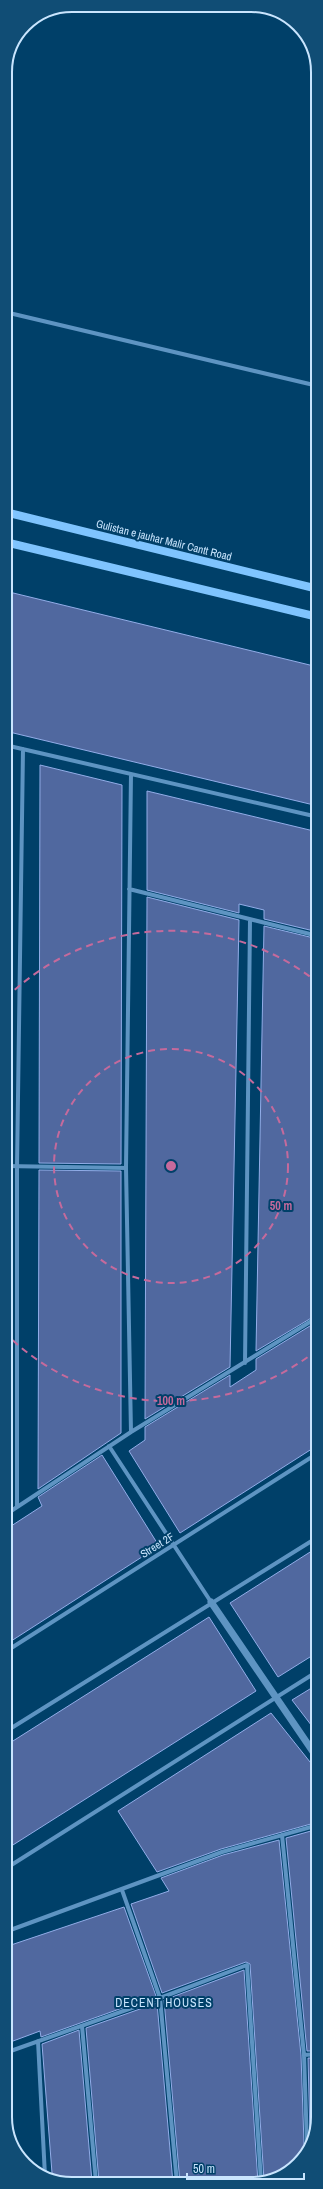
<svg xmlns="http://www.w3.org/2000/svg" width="323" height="2189" font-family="'Archivo Narrow',sans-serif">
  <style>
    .building { fill: #50689f; stroke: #92ade8 }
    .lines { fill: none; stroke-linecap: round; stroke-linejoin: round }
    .minor { stroke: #5e94c2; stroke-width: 4 }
    .tertiary { stroke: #5e94c2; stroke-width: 7 }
    .secondary { stroke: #7fc4fe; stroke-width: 8 }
    .ring { fill: none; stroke: #c56a9c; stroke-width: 2; stroke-dasharray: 7 5 }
    .labels { text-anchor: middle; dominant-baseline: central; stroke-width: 4; stroke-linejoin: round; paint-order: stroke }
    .street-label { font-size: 11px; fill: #c9e5fe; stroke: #004069 }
    .neighbourhood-label { font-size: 12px; letter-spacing: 1px; fill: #c9e5fe; stroke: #004069 }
    .rim { fill: none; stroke: #c9e5fe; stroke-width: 2 }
    .centre { fill: #c56a9c; stroke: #004069; stroke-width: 2 }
    .ring-label { font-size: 12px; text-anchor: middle; font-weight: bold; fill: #c56a9c; stroke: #004069; stroke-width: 4; stroke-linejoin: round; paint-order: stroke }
  </style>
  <rect width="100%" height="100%" fill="#004069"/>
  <path class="building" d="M5,591L318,667V806L5,731Z
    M40,765L122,785L121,1164L39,1163Z
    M147,791L318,832V932L264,919V910L239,904V913L147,890Z
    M147,897L239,920L230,1367L145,1419Z
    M264,926L318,939V1314L256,1351Z
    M39,1170L121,1171V1433L38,1489Z
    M318,1321V1445L180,1533L129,1451L145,1440V1427L230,1375V1387L256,1370V1359Z
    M102,1455L159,1546L5,1645V1530L42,1506L38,1497Z
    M318,1547V1652L278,1677L230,1603Z
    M209,1617L256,1691L5,1850V1746Z
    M318,1684V1734L292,1700Z
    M271,1713L318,1772V1822L221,1849L157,1872L118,1811Z
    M318,1829V2051H307L286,1838Z
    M279,1840L301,2055L304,2144L306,2147L299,2164L264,2180L250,1964L246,1962L162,1993L131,1904L169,1891L161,1878L223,1855Z
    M124,1907L156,1996L41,2037L40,2031L5,2044V1947Z
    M244,1970L258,2183H180L164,2000Z
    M157,2003L173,2183L99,2182L86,2028Z
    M79,2030L92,2182H55L52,2173L42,2044Z
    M308,2058H318V2117L310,2136Z"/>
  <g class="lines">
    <path class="minor" d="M5,312L318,386
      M5,745L318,817
      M131,774L126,1168L131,1432
      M129,889L318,936
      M5,1166L126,1168
      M245,1363L250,920
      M109,1446L211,1602
      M17,1506V1166L23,749
      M5,1515L131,1432L318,1317
      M5,1652L318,1453
      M313,1674L318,1678
      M5,1732L318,1537
      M282,1835L304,2055L307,2144
      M5,1869L318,1671
      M122,1890L160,1998L177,2183
      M5,1932L222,1852L318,1825
      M82,2026L96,2182
      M38,2041L45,2176
      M5,2053L160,1998L247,1965L261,2181
      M304,2055L318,2054"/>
    <path class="tertiary" d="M211,1602L318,1759"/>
    <path class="secondary" d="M5,512L318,589
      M5,542L318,617"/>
  </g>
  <g class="ring">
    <circle cx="171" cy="1166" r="117"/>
    <path d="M317 1350A235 235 0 0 1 6 1334M6 998A235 235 0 0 1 317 982"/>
  </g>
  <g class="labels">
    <g class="street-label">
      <text transform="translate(164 540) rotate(14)">Gulistan e jauhar Malir Cantt Road</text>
      <text transform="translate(157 1545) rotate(-32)">Street 2F</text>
    </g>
    <g class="neighbourhood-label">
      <text x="164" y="2003">DECENT HOUSES</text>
    </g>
  </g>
  <path d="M0 0H323V2189H0ZM72 12H251A60 60 0 0 1 311 72V2117A60 60 0 0 1 251 2177H72A60 60 0 0 1 12 2117V72A60 60 0 0 1 72 12Z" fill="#104d75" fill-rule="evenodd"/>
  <path class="rim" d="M72 12H251A60 60 0 0 1 311 72V2117A60 60 0 0 1 251 2177H72A60 60 0 0 1 12 2117V72A60 60 0 0 1 72 12Z"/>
  <circle cx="171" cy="1166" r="6" class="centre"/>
  <g class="ring-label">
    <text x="281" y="1210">50 m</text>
    <text x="171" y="1405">100 m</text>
  </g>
  <path d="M187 2173v6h117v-6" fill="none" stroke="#c9e5fe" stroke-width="2"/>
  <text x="193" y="2173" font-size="12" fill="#c9e5fe" stroke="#004069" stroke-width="3" paint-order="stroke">50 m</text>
</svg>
